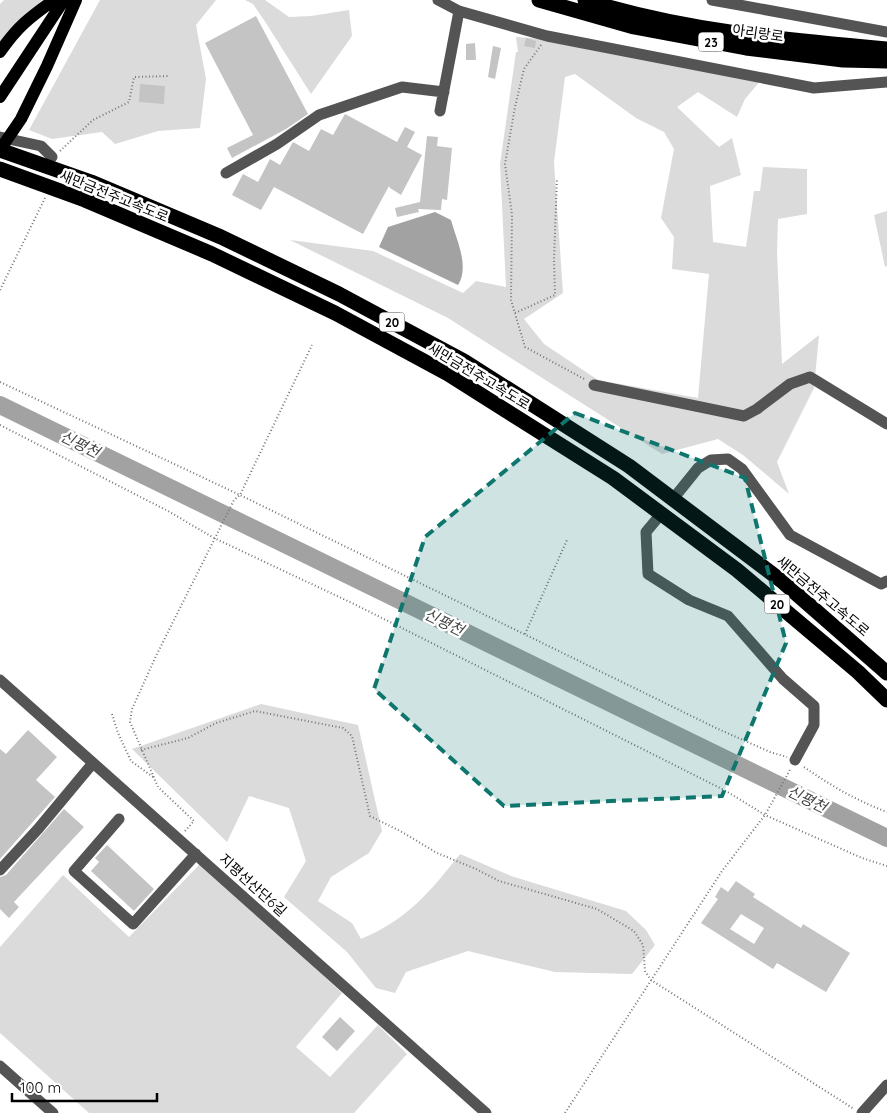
<svg xmlns="http://www.w3.org/2000/svg" width="887" height="1113" font-family="Quicksand,'Noto Sans KR',sans-serif">
  <style>
    .green { fill: #dbdbdb; fill-rule: evenodd }
    .water { fill: #a2a2a2 }
    .lines { fill: none; stroke-linecap: round; stroke-linejoin: round }
    .river { stroke: #a2a2a2; stroke-width: 18 }
    .building { fill: #c4c4c4; fill-rule: evenodd }
    .path { stroke: #767676; stroke-width: 2; stroke-dasharray: 1 2.5; stroke-linecap: butt }
    .minor { stroke: #545454; stroke-width: 11 }
    .major { stroke: #000; stroke-width: 12 }
    .highway { stroke: #000; stroke-width: 15 }
    .marked { fill: #0f766e; fill-opacity: 0.2; stroke: #0f766e; stroke-width: 4; stroke-dasharray: 10 6; stroke-linejoin: round }
    .labels { text-anchor: middle; dominant-baseline: central; stroke-width: 5; stroke-linejoin: round; paint-order: stroke }
    .shield { fill: #fff; stroke: #4c4c4c; stroke-width: 1 }
    .shield-label { font-size: 12px; font-weight: bold; fill: #000 }
    .street-label { font-size: 14px; fill: #000; stroke: #fff }
    .water-label { font-size: 15px; font-style: italic; fill: #434343; stroke: #fff }
  </style>
  <rect width="100%" height="100%" fill="#fff"/>
  <path class="green" d="M4,0H42L0,47V4Z
    M100,0H216L196,25L206,79L200,128L158,131L115,144L102,132L52,139L29,130Z
    M245,0H265L289,17L311,16L349,10L352,36L311,94L264,20L253,4Z
    M516,37L549,39L761,80L745,99L737,117L698,92L677,107L719,147L732,138L741,175L710,186L713,242L746,247L754,191H760L763,167L807,169V214L778,219L777,252L782,364L819,335L814,388L777,462L789,494L743,455L718,439L662,454L448,318L290,240L373,251L463,293L476,281L506,287L500,164L516,52H518ZM575,74L636,118L664,132L674,149L661,218L674,237L672,269L709,274L698,398L598,380L544,344L524,319L563,293L554,162L565,77Z
    M887,211V266L885,267L874,215Z
    M261,704L358,725L382,831L369,853L331,877L318,901L352,923L361,939C407,920 430,892 460,854L511,876L626,911L646,930L655,945L632,974L555,972L468,951L406,972L395,993L376,988L347,952L284,897L306,861L289,808L249,796L227,842L132,749Z
    M201,863L342,993L296,1047L330,1077L378,1025L407,1054L354,1113H89L0,1033V947L63,875L129,937Z"/>
  <path class="water" d="M435,212L451,220C456,239 470,266 458,285L379,247L388,227Z"/>
  <g class="lines">
    <path class="river" d="M0,405L887,838"/>
  </g>
  <path class="building" d="M256,16L308,114L286,129L232,158L227,148L253,135L205,43Z
    M526,38L536,41L535,48L524,46Z
    M475,43L476,60H466V44Z
    M493,46L501,48L495,79L488,77Z
    M140,84L165,86L164,104L139,102Z
    M345,114L397,142L405,127L415,132L407,147L422,155L401,195L390,188L389,186L363,234L274,187L261,210L232,195L243,174L258,182L270,159L280,165L293,142L309,151L321,129L333,135Z
    M427,136L438,137L437,146L452,148L447,200L442,199L441,210L418,209L419,212L397,217L395,208L420,202Z
    M28,730L57,757L36,780L55,797L0,859V749L6,754Z
    M64,809L84,827L14,902L19,907L9,918L0,909V877L6,875Z
    M107,845L154,889L134,911L91,871L99,862L95,858Z
    M736,881L755,894L753,897L801,928L803,924L850,953L826,992L777,963L773,969L701,923L718,899L715,897L721,887L728,892ZM741,914L764,928L754,944L730,929Z
    M340,1017L355,1031L337,1051L322,1037Z"/>
  <g class="lines">
    <path class="path" d="M541,45L524,69L515,107L505,164L512,215L511,300L525,347L586,380
      M60,151L93,120L129,102L134,77L170,76
      M0,290L45,198
      M515,313L555,295L554,260L557,178
      M0,382L240,495L716,728L770,752L787,757
      M0,425L168,511L214,538L354,604L726,791L765,815L862,858L887,866
      M525,634L567,540
      M112,714L118,733L131,761L153,777
      M141,750L188,738L216,723L255,711L343,728L352,736L370,816L402,832L437,853L476,869L499,881L597,909L634,931L643,945L645,971L651,980L854,1109
      M804,767C830,785 857,801 887,812
      M185,831L194,821L158,787L130,722L132,709L156,656L234,500L240,495L312,345
      M565,1113L722,871L765,815L791,768"/>
    <path class="minor" d="M438,0L459,11L547,36L814,88L887,82
      M712,0L887,32
      M440,111L459,11
      M0,137L41,146L52,157
      M226,173L277,144L319,115L402,87L444,92
      M594,385L744,416L757,409L790,384L810,377L887,424
      M673,499L698,468L711,460L728,459L742,469L790,535L881,584L887,581
      M661,514L646,532L648,574L689,600L728,616L783,679L814,706V725L795,760
      M0,680L486,1113
      M119,819L74,871L133,924L196,854
      M0,870L38,829L93,763
      M0,1066L53,1113
      M862,1113L887,1085"/>
    <path class="major" d="M0,52C17,27 30,17 54,0
      M0,97L64,0
      M0,150L21,119L47,66L76,0"/>
    <path class="highway" d="M539,0L634,27L746,48L843,60L887,61
      M585,0C683,31 785,40 887,49
      M0,150L91,182L221,237L339,294L464,361L629,466L783,582L887,673
      M0,169L85,200L212,254L335,313L448,374L613,478L737,570L858,672L887,700"/>
  </g>
  <path class="marked" d="M575,413L745,478L786,643L722,796L504,806L374,689L425,537Z"/>
  <g class="labels">
    <g class="shield">
      <rect x="698.5" y="32.5" width="25" height="19" rx="4"/>
      <rect x="379.5" y="312.5" width="25" height="19" rx="4"/>
      <rect x="764.5" y="594.5" width="25" height="19" rx="4"/>
    </g>
    <g class="shield-label">
      <text x="711" y="42">23</text>
      <text x="392" y="322">20</text>
      <text x="777" y="604">20</text>
    </g>
    <g class="street-label">
      <text transform="translate(758 33) rotate(8)">아리랑로</text>
      <text transform="translate(114 196) rotate(22)">새만금전주고속도로</text>
      <text transform="translate(479 376) rotate(31)">새만금전주고속도로</text>
      <text transform="translate(823 596) rotate(40)">새만금전주고속도로</text>
      <text transform="translate(253 885) rotate(42)">지평선산단6길</text>
    </g>
    <g class="water-label">
      <text transform="translate(80 444) rotate(26)">신평천</text>
      <text transform="translate(444 622) rotate(26)">신평천</text>
      <text transform="translate(807 799) rotate(26)">신평천</text>
    </g>
  </g>
  <path d="M12 1093v8h145v-8" fill="none" stroke="#000000" stroke-width="2.5"/>
  <text x="20" y="1093" font-size="15" fill="#000000" stroke="#ffffff" stroke-width="4" paint-order="stroke">100 m</text>
</svg>
